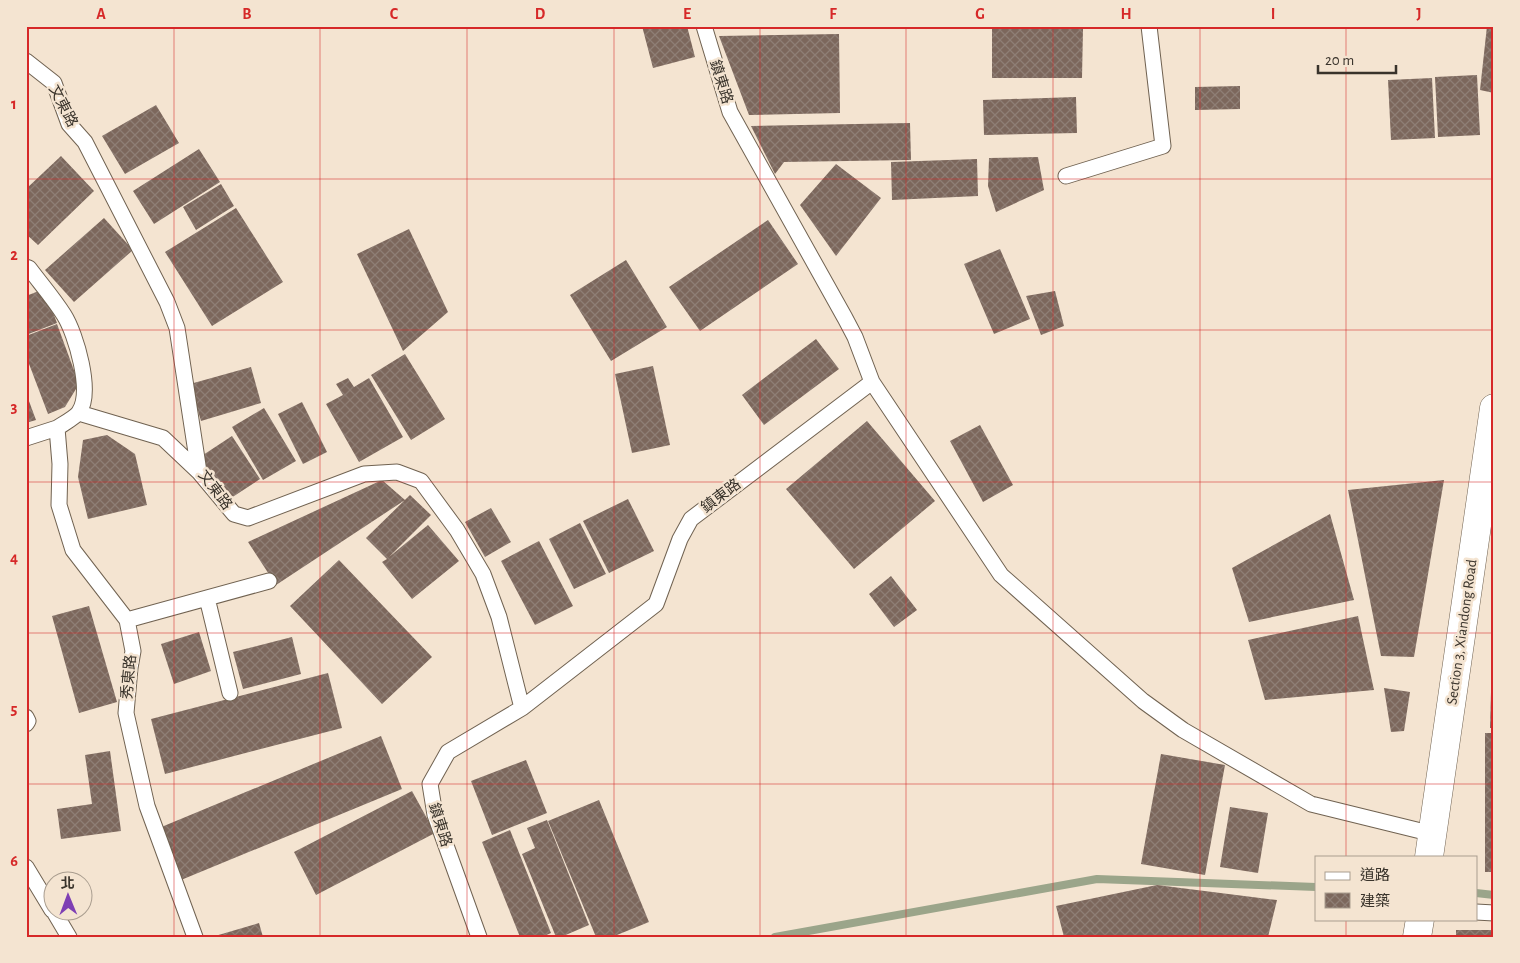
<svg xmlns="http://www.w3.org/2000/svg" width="1520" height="963" font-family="'Alegreya Sans','Noto Sans TC',sans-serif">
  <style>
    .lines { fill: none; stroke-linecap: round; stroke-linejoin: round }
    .stream { stroke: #9ba58a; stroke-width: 8 }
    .building { fill: url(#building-cross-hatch) }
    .lane-casing { stroke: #706251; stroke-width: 17 }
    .secondary-casing { stroke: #706251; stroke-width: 29 }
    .lane { stroke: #fff; stroke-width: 15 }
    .secondary { stroke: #fff; stroke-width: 28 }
    .grid { fill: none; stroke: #d62828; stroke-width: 1; stroke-opacity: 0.55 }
    .labels { text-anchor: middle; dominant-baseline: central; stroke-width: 5; stroke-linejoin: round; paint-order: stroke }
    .street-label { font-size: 15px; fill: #39332b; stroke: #f4e4d1 }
    .neatline { fill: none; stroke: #d62828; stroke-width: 2 }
    .grid-label { font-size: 16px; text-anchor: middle; font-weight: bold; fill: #d62828 }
  </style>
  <defs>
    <pattern id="building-cross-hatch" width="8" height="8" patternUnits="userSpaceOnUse" patternTransform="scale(1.25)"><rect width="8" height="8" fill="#7c675c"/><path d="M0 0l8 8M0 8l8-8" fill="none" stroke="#8e7e75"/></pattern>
  </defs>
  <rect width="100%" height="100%" fill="#f4e4d1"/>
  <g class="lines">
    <path class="stream" d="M1476,893L1494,895
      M775,937L1097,879L1316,887"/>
  </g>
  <path class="building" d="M642,26H687L695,57L653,68Z
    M1487,26H1494V93L1480,90Z
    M992,29H1083L1082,78H992Z
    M839,34L840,113L749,115L719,36Z
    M1477,75L1480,135L1438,137L1435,77Z
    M1432,78L1435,138L1391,140L1388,80Z
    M1240,86V109L1195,110V87Z
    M1076,97L1077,133L984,135L983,100Z
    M156,105L179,143L125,174L102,136Z
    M910,123L911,160L784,162L775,174L751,126Z
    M199,149L220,182L154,224L133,191Z
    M61,156L94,191L38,245L26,234V189Z
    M1038,157L1044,190L996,212L988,186L989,158Z
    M977,159L978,196L892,200L891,162Z
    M836,164L881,198L836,256L800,205Z
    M221,184L234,206L196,230L183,207Z
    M236,208L283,282L212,326L165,252Z
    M104,218L133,250L74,302L45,270Z
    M768,220L798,264L700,331L669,287Z
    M409,229L448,312L403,351L357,254Z
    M1000,249L1030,319L994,334L964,264Z
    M626,260L667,327L611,361L570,295Z
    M44,289L57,323L26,335V296Z
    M1055,291L1064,326L1041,335L1026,296Z
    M57,324L79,384L65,407L48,414L26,356V336Z
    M816,339L839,369L764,425L742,395Z
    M405,354L445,419L411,440L371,375Z
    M653,366L670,445L632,453L615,374Z
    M251,367L261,403L201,421L190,384Z
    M348,378L354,387L369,378L403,437L359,462L326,404L343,395L336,384Z
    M26,393L36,420L26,423Z
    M302,402L327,452L303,464L278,414Z
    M264,408L296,461L263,480L232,427Z
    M867,421L935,501L854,569L786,489Z
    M980,425L1013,485L983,502L950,441Z
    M107,435L135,454L147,505L88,519L78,477L83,440Z
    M232,436L260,479L228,500L200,457Z
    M382,480L405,500L276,585L248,542Z
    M1444,480L1414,657L1381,656L1348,490Z
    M410,495L431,515L389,557L428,525L459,561L412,599L382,562L387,559L366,538Z
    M628,499L654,551L609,573L583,521Z
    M491,508L511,542L485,557L465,522Z
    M1330,514L1354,600L1249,622L1232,568Z
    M580,523L606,574L574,589L549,539Z
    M539,541L573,606L535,625L501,561Z
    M339,560L432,657L382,704L290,606Z
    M891,576L917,610L894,627L869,594Z
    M89,606L117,702L79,713L52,616Z
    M1358,616L1374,690L1265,700L1248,640Z
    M199,632L211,671L174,684L161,644Z
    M292,637L301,674L243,689L233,652Z
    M328,673L342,728L165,774L151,719Z
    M1384,688L1410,692L1404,731L1391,732Z
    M1491,692H1494V728H1490Z
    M1485,733H1494V872H1485Z
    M381,736L402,789L181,880L159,828Z
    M110,751L121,831L61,839L57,809L92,804L85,755Z
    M1161,754L1225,765L1205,875L1141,864Z
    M526,760L547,813L492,835L471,781Z
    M412,791L435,833L316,895L294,852Z
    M599,800L649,922L612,937H596L548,821Z
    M1230,807L1268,813L1258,873L1220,867Z
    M547,820L589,925L561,937H556L522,854L535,848L527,828Z
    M510,830L551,933L542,937H520L482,842Z
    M1157,885L1277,900L1268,937H1064L1056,906Z
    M259,923L263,937H215V936Z
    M1456,930H1494V937H1456Z"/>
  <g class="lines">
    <g class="lane-casing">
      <path id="lane" d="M26,61L54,83L69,124L85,142L167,302L177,328L199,472L234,514L248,518L364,474L397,472L421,481L457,530L483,574L499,617L522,708
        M1066,176L1163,146L1149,26
        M26,267L29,268C41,284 54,299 64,315C76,334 93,392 79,412C76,417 63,424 57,428L60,464L59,505L73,550L127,620L133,651L130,668L126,713L147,806L195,937
        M872,382L1001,575L1143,701L1183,730L1311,804L1433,834
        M79,413L163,438L199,472
        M26,438L57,428
        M207,598L230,693
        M127,620L269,581
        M26,717L28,721L26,724
        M26,867L52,910
        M53,910L69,937
        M1476,912L1494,913
        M479,937L435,815L430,784L448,752L522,708L656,604L680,539L691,519L872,382L855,337L845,318L730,112L704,26"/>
    </g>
    <g class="secondary-casing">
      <path id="secondary" d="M1429,857L1494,408
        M1417,937L1420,919"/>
    </g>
    <use href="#lane" class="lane"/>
    <use href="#secondary" class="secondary"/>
  </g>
  <path class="grid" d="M174,26V937M320,26V937M467,26V937M614,26V937M760,26V937M906,26V937M1053,26V937M1200,26V937M1346,26V857M26,179H1494M26,330H1494M26,482H1494M26,633H1494M26,784H1494M1346,919V937"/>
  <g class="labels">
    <g class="street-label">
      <text transform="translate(721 82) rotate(73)">鎮東路</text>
      <text transform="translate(63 106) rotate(63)">文東路</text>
      <text transform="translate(215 490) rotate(53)">文東路</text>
      <text transform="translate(721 496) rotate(-37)">鎮東路</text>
      <text transform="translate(1462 632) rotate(-82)">Section 3, Xiandong Road</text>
      <text transform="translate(129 677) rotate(-85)">秀東路</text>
      <text transform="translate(440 825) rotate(73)">鎮東路</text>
    </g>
  </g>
  <rect width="1520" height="963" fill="none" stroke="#f4e4d1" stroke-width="55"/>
  <rect x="1315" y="856" width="162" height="65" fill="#f4e4d1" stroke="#a99d8f"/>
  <rect x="1325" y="872" width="25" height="8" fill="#ffffff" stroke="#a99d8f"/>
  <text x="1360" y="880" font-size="15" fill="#39332b">道路</text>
  <rect x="1325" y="893" width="25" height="15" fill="url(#building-cross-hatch)" stroke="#a99d8f"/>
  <text x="1360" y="906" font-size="15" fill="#39332b">建築</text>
  <g transform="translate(68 896) rotate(359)"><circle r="24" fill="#f4e4d1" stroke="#a99d8f"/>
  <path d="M0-4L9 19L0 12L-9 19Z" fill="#7e3fb4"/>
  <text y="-8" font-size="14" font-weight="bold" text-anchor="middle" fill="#39332b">北</text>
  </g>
  <path d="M1318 65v8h78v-8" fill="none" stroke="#39332b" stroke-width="2.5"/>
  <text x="1325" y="65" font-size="15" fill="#39332b" stroke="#f4e4d1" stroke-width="4" paint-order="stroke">20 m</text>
  <rect x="28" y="28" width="1464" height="908" class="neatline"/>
  <g class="grid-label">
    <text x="101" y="19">A</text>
    <text x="247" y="19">B</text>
    <text x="394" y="19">C</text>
    <text x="540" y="19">D</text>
    <text x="687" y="19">E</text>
    <text x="833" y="19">F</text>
    <text x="980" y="19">G</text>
    <text x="1126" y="19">H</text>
    <text x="1273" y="19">I</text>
    <text x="1419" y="19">J</text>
    <text x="14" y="109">1</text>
    <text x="14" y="260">2</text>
    <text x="14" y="412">3</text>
    <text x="14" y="563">4</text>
    <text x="14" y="714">5</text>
    <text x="14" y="866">6</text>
  </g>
</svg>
